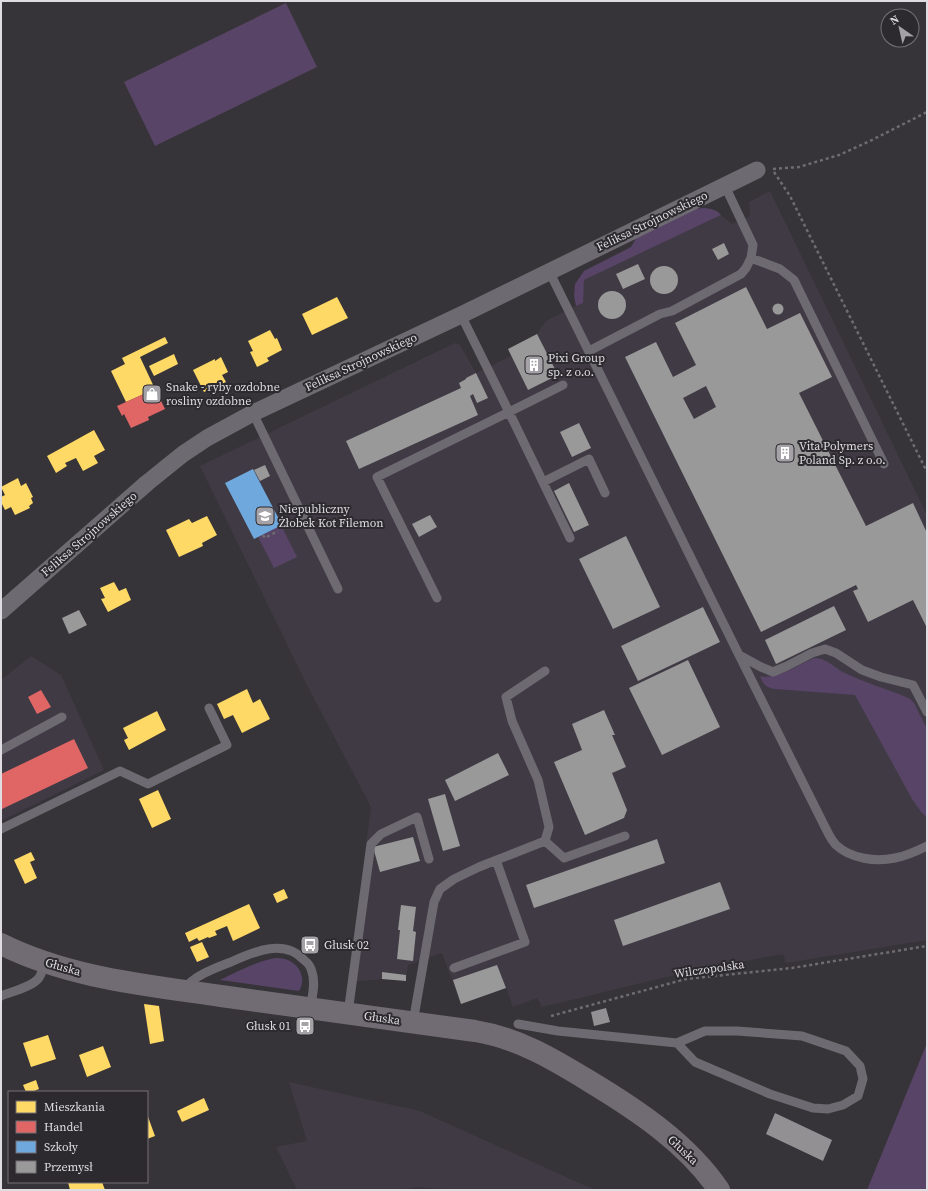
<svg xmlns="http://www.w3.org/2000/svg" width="928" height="1191" font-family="'Source Serif 4',serif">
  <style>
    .built { fill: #403a45 }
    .green { fill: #584466 }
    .homes { fill: #ffd966 }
    .shops { fill: #e06666 }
    .schools { fill: #6fa8dc }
    .industry { fill: #999; fill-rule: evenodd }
    .building { fill: #929093 }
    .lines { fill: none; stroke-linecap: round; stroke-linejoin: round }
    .path { stroke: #6f6c71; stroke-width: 2.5; stroke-dasharray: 3 3; stroke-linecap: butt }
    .lane { stroke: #6d6a71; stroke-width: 9 }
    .street { stroke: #6d6a71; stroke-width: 17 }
    .secondary { stroke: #716b74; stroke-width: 22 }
    .labels { text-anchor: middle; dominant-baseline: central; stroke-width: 4; stroke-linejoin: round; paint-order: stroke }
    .street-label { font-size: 12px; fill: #dfdde1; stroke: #2c292f }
    .poi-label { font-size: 12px; fill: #dfdde1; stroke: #2c292f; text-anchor: start }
  </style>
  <rect width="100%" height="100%" fill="#363438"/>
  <path class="built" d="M770,191L927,515V940L786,963L783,954L687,972L542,1007L537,998L513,1007L506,988L461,1004L442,953L408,965L406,981L382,979L348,982L371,807L306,683L200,466L455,343L460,345L476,373L511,356L508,349L537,334L546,321L582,303L584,280L721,215L732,224L750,216L749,202Z
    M31,656L61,675L104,770L1,821V680Z
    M289,1082L420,1111L595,1190H456L416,1187L401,1190H297L276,1147L307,1141Z"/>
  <path class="green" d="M286,3L317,67L155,146L124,82Z
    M704,208C711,209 716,209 721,215L584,280L583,303L576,306L574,296L575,284L584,271L631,247L638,235L695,209Z
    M281,525L297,557L274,568L258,537Z
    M814,658C828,658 835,669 847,674C866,683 887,689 906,697L910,699L914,703L927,729V817L922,813L912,799L855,695L775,689C765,687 763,684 760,676C777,680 798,665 814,658Z
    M275,958C278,958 282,958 285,959C299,963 307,978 299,991L220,980C238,971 255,962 275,958Z
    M927,1043V1190H867Z"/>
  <path class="homes" d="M337,297L348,318L312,335L302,314Z
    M270,330L275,339L277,338L282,350L267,358L269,361L257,367L250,352L253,351L248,341Z
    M165,337L168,343L140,357L155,389L126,402L111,371L125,364L122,358Z
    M174,354L178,364L154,376L149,366Z
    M221,357L228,372L222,375L226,382L204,392L193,370L215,359V361Z
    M94,430L105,450L94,456L98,463L83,471L76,458L65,463L67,466L56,473L47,456Z
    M18,478L21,486L26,483L33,497L31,498L33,503L29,506L30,508L15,515L11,507L5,510L1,502V497L5,495L1,487Z
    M207,516L217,535L202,543L203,546L179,557L166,530L189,519L192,523Z
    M114,582L119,591L126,588L131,600L108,612L101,599L105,598L100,588Z
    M247,689L253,703L260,699L270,719L242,733L233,715L224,719L217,704Z
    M157,711L166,730L129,750L124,740L128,738L123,728Z
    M158,790L171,819L152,828L139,799Z
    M31,852L35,860L30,862L37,878L25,884L14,860Z
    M284,889L288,898L277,903L273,894Z
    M249,904L260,928L233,941L227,926L215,931L217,935L209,938L208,937L199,941L197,938L189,942L185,933Z
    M202,942L209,957L197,962L190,947Z
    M144,1004L159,1006L164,1041L150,1044Z
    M48,1035L56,1059L31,1067L23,1043Z
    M103,1046L111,1067L87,1077L79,1055Z
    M36,1080L39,1089L34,1091V1092H26L23,1085Z
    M204,1098L209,1110L182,1122L177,1111Z
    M147,1114L155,1136L147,1139Z
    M68,1182H102L105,1190H70Z"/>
  <path class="shops" d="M155,389L165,409L148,417L149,420L131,428L124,414L122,416L117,406Z
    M41,690L51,707L37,714L28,697Z
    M74,739L88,768L2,809L1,807V774Z"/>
  <path class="schools" d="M253,469L282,525L254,539L225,483Z"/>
  <path class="industry" d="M724,243L729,254L718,260L712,249Z
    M638,264L645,279L623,289L616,274Z
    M650 280a14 14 0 1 1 28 0a14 14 0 1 1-28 0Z
    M746,287L767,329L800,313L832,377L799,393L866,526L913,503L927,533V628L913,600L868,622L853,591L858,589L856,585L761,632L625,357L656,342L673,377L696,365L675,323ZM706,386L716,407L694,419L683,398Z
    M598 305a14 14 0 1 1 28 0a14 14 0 1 1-28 0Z
    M772.5 309a5.5 5.5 0 1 1 11 0a5.5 5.5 0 1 1-11 0Z
    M537,334L558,375L528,390L508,349Z
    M476,373L488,398L477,403L473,394L470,396L478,415L359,469L346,441L461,388L459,383L466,379V378Z
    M579,423L591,448L572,457L560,432Z
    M265,465L270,476L260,481L254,470Z
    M569,483L589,525L574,532L554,491Z
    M430,515L437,527L419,537L412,524Z
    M626,536L660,607L613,629L579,559Z
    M834,606L846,630L776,664L765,640Z
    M703,607L720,642L638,681L621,646Z
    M79,610L87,625L69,634L62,618Z
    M688,660L720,727L662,755L629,688Z
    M604,710L615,735H612L626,767L612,773L627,810L624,818L585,835L554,762L582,750L572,724Z
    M498,753L509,775L455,801L445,780Z
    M445,794L460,846L443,851L428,799Z
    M413,837L420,861L380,872L373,847Z
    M657,839L665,863L534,908L526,885Z
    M720,882L730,909L623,946L614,920Z
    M401,905L416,907L413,931L416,932L413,961L397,959L400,930H398Z
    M497,965L506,988L461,1004L453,980Z
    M382,972L406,975V981L382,979Z"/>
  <path class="building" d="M606,1008L610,1022L594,1026L591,1012Z
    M775,1113L832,1140L823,1161L766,1134Z"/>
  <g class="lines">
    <path class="path" d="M773,169L799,167L839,155L872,140L927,112
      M774,172L790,196L927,472
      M263,535L265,538L278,531
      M551,1016L686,979L792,968L927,946"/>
    <path class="lane" d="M725,186L753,245L751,258
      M549,271L739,655L761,667L773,672L787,666L812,653L825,649L836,653L862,670L881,677L913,685L927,712
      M589,351L660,314L672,311L741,274L746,268L751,258L780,269L794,280L884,464
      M563,385L509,412L570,538
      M253,413L338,589
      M543,482L589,459L605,493
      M437,598L377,477L509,412L461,315
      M739,655L825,827C828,833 831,840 836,845C851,859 876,862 895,858C906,856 917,851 927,846
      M1,750L62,717
      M1,829L120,771L148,784L227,745L209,708
      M545,841L564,858L625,836
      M454,968L525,942L496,860
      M184,990C187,987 189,983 192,981C203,972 218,967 231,962C253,952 284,938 304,960C308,963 311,967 312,972C316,983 312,998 310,1009
      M1,996C11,992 31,987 38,979C42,975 43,967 45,962
      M348,1013L371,844L381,834L417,817L429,859
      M414,1023L415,1011L434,902L440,889L454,879L479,867L545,841L549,827L538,780L512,721L506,697L545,671
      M518,1024L558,1031L677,1043L705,1031H737L802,1036L846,1051L860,1066L863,1079L858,1096L843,1105L828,1109L813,1108L770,1094L695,1062L677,1043"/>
    <path class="street" d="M1,611L147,483L183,454L207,438L253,413L461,315L757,170"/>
    <path class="secondary" d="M1,944C69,978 147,985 221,996C306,1008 391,1020 475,1031C518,1038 553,1059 589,1081C637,1110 687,1143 719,1190"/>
  </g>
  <defs>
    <g id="building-square" transform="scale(1)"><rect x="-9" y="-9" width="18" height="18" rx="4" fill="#a4a2a6" stroke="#2c292f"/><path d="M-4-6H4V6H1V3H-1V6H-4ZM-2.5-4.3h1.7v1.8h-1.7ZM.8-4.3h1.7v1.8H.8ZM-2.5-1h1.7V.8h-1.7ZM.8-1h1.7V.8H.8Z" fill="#fff"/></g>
    <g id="shop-square" transform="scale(1)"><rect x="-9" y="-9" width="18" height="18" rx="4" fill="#a4a2a6" stroke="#2c292f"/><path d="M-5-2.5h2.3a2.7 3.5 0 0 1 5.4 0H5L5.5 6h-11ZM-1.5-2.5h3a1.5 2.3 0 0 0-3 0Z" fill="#fff"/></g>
    <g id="school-square" transform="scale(1)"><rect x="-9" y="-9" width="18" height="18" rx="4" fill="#a4a2a6" stroke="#2c292f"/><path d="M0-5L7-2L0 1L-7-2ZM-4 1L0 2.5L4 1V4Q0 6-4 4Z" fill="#fff"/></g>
    <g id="bus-square" transform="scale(1)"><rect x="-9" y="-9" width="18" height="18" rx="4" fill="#a4a2a6" stroke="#2c292f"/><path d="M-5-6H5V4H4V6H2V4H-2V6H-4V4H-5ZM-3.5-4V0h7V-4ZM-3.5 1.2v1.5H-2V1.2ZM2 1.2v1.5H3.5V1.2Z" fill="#fff"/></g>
  </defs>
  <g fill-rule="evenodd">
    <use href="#building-square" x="534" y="365"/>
    <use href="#shop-square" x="152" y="394"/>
    <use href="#building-square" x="785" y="453"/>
    <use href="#school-square" x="265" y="516"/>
    <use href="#bus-square" x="310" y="945"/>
    <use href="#bus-square" x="305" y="1026"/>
  </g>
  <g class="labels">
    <g class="street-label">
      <text transform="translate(652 221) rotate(-26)">Feliksa Strojnowskiego</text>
      <text transform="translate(361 362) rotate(-25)">Feliksa Strojnowskiego</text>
      <text transform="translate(89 534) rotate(-41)">Feliksa Strojnowskiego</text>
      <text transform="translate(63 967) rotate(16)">Głuska</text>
      <text transform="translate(709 969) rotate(-8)">Wilczopolska</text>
      <text transform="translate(382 1018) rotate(8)">Głuska</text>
      <text transform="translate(683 1150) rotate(43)">Głuska</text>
    </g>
    <g class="poi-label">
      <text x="548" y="358">Pixi Group<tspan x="548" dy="14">sp. z o.o.</tspan></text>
      <text x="166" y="387">Snake - ryby ozdobne<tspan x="166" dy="14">rosliny ozdobne</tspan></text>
      <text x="799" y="446">Vita Polymers<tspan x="799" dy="14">Poland Sp. z o.o.</tspan></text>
      <text x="279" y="509">Niepubliczny<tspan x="279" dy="14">Żłobek Kot Filemon</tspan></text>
      <text x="324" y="945">Głusk 02</text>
      <text x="291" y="1026" text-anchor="end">Głusk 01</text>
    </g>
  </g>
  <rect width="928" height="1191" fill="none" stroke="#dfdde1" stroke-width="4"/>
  <rect x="8" y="1091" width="140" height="92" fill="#2c292f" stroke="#747176"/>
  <rect x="16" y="1101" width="20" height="12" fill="#ffd966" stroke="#747176"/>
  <text x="44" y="1111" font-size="12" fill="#dfdde1">Mieszkania</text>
  <rect x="16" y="1121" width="20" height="12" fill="#e06666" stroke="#747176"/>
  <text x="44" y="1131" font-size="12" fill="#dfdde1">Handel</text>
  <rect x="16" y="1141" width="20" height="12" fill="#6fa8dc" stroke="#747176"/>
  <text x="44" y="1151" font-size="12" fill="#dfdde1">Szkoły</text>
  <rect x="16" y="1161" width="20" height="12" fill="#999999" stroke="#747176"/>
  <text x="44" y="1171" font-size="12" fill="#dfdde1">Przemysł</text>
  <g transform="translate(900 28) rotate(326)"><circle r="19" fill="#2c292f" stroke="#747176"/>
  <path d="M0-3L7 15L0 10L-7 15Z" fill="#a4a2a6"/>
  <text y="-6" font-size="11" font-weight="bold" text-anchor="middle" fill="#dfdde1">N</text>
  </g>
</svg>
